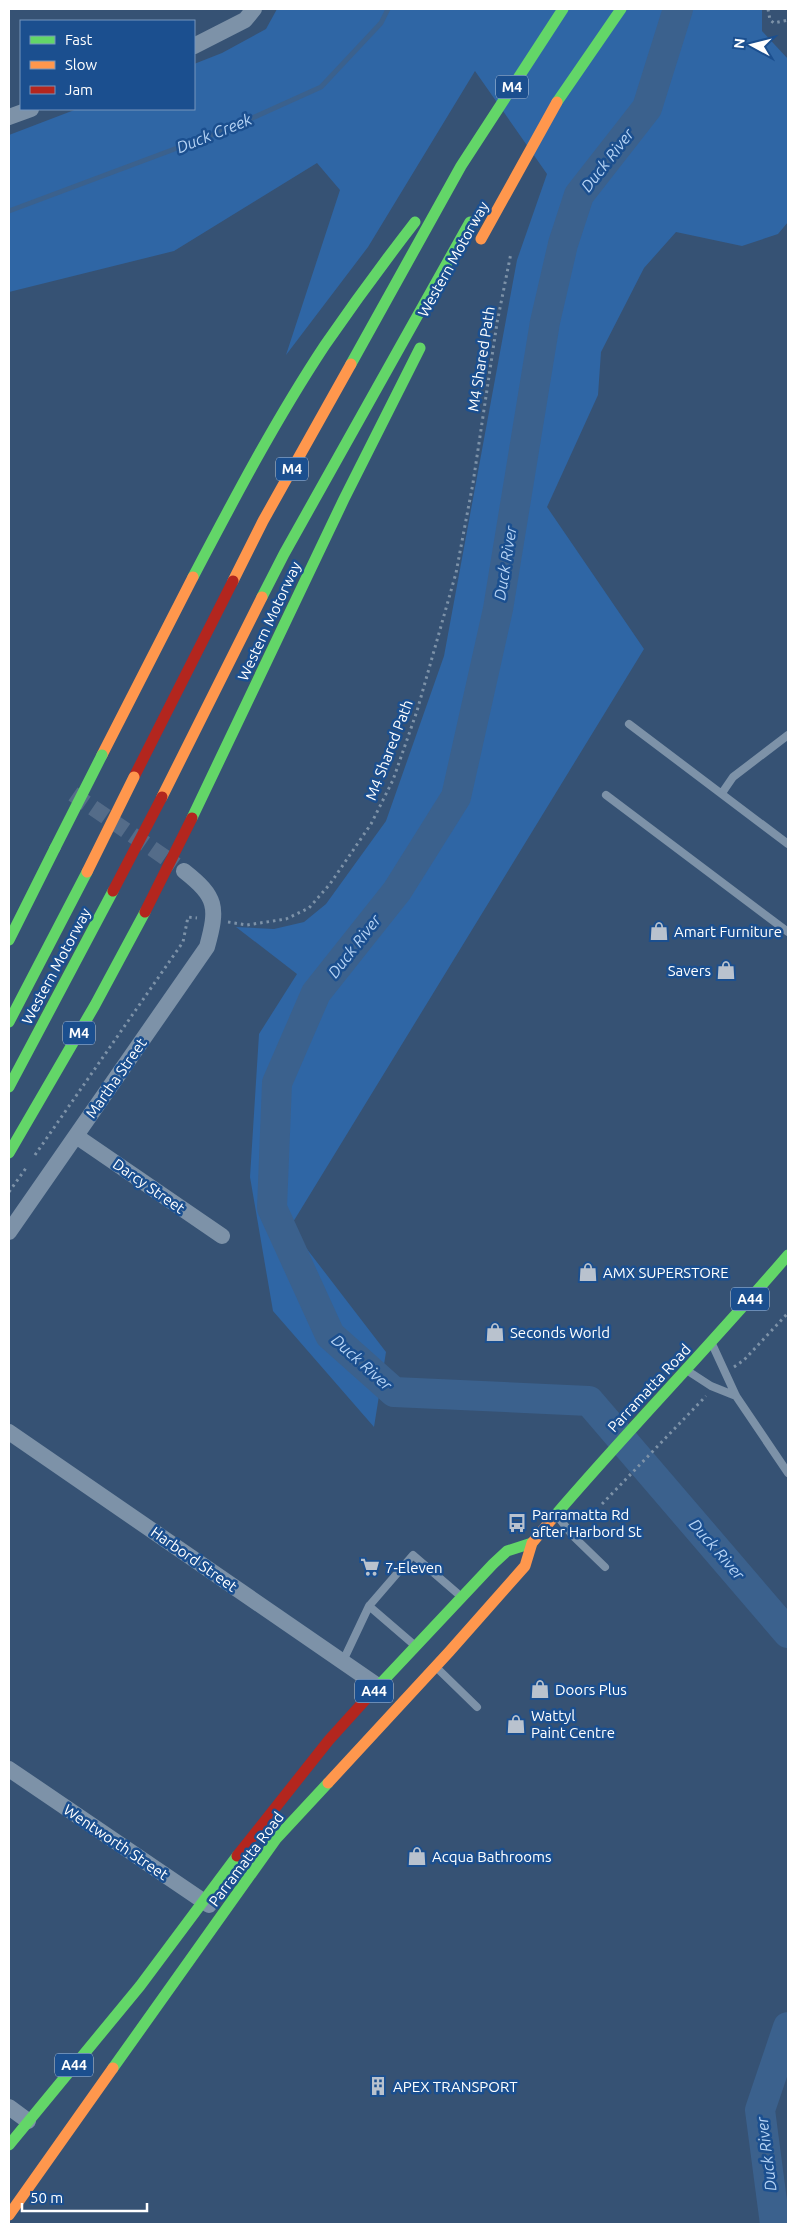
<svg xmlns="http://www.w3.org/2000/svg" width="797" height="2233" font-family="Ubuntu,sans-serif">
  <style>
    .green { fill: #2f66a5 }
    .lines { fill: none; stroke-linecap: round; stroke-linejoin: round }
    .stream { stroke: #3b618d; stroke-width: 5 }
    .river { stroke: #3b618d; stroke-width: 30 }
    .street-tunnel { stroke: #546c89; stroke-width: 16; stroke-dasharray: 16 8; stroke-linecap: butt }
    .path { stroke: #7d92a8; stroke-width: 3; stroke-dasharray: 2.5 4; stroke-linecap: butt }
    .lane { stroke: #7d92a8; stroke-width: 8 }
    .street { stroke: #7d92a8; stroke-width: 16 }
    .fast { stroke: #63d668; stroke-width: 11 }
    .slow { stroke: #ff974d; stroke-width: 11 }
    .jam { stroke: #b3261e; stroke-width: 11 }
    .fast-bridge { stroke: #63d668; stroke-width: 11 }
    .slow-bridge { stroke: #ff974d; stroke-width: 11 }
    .jam-bridge { stroke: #b3261e; stroke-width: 11 }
    .labels { text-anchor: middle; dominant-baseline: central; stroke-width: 5; stroke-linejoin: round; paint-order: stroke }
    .shield { fill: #1b4f8f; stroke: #bbcadd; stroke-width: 1 }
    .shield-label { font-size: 14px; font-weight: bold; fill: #fff }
    .street-label { font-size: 15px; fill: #fff; stroke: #1b4f8f }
    .poi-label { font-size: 15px; fill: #fff; stroke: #1b4f8f; text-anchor: start }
    .water-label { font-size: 16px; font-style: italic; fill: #b5d3f5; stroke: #1b4f8f }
  </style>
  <rect width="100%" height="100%" fill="#365274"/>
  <path class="green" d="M277,9H762V31L788,59V222L778,234L742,246L676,232L644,268L601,352L598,395L547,507L644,649L290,1227L386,1352L374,1427L273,1311L250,1177L259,1034L297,974L236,927L274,929L304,922L326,904L386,821L444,656L517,260L547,174L475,71L368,247L286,355L340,190L317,163L174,251L9,292V135L77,109H194V64L222,53L266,29Z"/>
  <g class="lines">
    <path class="stream" d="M9,211L228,129L321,87L381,23L388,9"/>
    <path class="river" d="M678,9L647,108L579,195L563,244L545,322L498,609L456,797L397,891L316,993L277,1083L272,1208L330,1335L394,1392L589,1401L788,1633
      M775,2224L760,2110L788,2027"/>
    <path class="street-tunnel" d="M73,794L176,865"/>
    <path class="path" d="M768,9L770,20L774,23L788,20
      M228,922L247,925L286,919L309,908L330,884L371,824L393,780L417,711L456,573L473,483L497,323L511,253
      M35,1155L183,942L188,917L197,918
      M9,1192L26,1168
      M734,1367L744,1360L788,1313
      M602,1504L706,1396"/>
    <path class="lane" d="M629,724L788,844
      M722,793L733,777L788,735
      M606,795L788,932
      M713,1346L736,1396L788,1473
      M691,1373L711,1386L736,1396
      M559,1518L573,1536L605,1567
      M369,1606L413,1555L457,1593
      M343,1661L369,1606L412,1643
      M439,1670L477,1707"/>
    <path class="street" d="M194,46L245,20L254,9
      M9,117L31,109
      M76,1136L222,1236
      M9,1232L207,947C218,907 217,897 184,871
      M9,1432L378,1686
      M9,1769L209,1905
      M9,2107L28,2121"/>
    <path class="fast" d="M557,102L621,9
      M351,364L461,166L563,9
      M193,577C234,499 276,419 325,345C354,303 384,262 415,222
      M262,597L284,554L470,222
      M192,818L344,499L420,348
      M9,940L55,848
      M9,1022L87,872
      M9,1087L113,891
      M9,1153L95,1005L145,912
      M552,1519C629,1429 711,1345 788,1255
      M367,1698L493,1564L507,1551L532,1543
      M113,2068L276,1839L328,1783
      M9,2145L140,1986L237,1856"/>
    <path class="slow" d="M233,581L263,521L351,364
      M102,755L193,577
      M162,797L262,597
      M328,1783L449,1652L525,1566L532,1543L552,1519
      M9,2215L113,2068"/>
    <path class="jam" d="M134,777L233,581
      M237,1856L329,1740L367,1698"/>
    <path class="fast-bridge" d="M55,848L102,755"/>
    <path class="slow-bridge" d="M481,239L557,102
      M87,872L134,777"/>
    <path class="jam-bridge" d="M113,891L162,797
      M145,912L192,818"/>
  </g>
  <defs>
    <g id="shop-bare" transform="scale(1.5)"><path d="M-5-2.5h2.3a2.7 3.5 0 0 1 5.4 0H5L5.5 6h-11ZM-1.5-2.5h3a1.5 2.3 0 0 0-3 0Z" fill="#b9c2ce" stroke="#1b4f8f" stroke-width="2.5" paint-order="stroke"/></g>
    <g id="bus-bare" transform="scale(1.5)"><path d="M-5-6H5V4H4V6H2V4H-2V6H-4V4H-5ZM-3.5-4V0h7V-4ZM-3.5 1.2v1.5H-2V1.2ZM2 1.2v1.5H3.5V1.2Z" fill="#b9c2ce" stroke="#1b4f8f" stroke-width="2.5" paint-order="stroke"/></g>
    <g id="supermarket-bare" transform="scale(1.5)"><path d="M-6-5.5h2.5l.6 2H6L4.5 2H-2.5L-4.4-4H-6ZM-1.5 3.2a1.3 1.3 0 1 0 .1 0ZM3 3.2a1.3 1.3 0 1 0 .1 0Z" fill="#b9c2ce" stroke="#1b4f8f" stroke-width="2.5" paint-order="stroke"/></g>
    <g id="building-bare" transform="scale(1.5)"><path d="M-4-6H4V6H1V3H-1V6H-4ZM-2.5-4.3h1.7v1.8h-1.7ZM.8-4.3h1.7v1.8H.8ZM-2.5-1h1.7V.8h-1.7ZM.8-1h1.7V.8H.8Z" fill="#b9c2ce" stroke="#1b4f8f" stroke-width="2.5" paint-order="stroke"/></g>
  </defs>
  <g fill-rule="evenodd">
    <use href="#shop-bare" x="659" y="931"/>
    <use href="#shop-bare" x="726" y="970"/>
    <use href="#shop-bare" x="588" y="1272"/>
    <use href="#shop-bare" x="495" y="1332"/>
    <use href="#bus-bare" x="517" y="1523"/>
    <use href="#supermarket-bare" x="370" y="1567"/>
    <use href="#shop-bare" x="540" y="1689"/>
    <use href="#shop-bare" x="516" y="1724"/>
    <use href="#shop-bare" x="417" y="1856"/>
    <use href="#building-bare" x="378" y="2086"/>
  </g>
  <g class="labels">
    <g class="shield">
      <rect x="496" y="75.5" width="32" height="23" rx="4"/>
      <rect x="276" y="457.5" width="32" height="23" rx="4"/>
      <rect x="63" y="1021.5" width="32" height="23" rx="4"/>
      <rect x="731" y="1287.5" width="38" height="23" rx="4"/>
      <rect x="355" y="1679.5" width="38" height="23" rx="4"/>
      <rect x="55" y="2053.5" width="38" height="23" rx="4"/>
    </g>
    <g class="shield-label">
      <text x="512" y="87">M4</text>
      <text x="292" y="469">M4</text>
      <text x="79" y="1033">M4</text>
      <text x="750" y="1299">A44</text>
      <text x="374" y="1691">A44</text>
      <text x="74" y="2065">A44</text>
    </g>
    <g class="street-label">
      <text transform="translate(453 259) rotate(-61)">Western Motorway</text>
      <text transform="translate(481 359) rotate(-81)">M4 Shared Path</text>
      <text transform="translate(269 621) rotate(-65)">Western Motorway</text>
      <text transform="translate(389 750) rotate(-69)">M4 Shared Path</text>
      <text transform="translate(56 966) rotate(-62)">Western Motorway</text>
      <text transform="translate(116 1078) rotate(-55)">Martha Street</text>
      <text transform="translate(149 1186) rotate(35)">Darcy Street</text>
      <text transform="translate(649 1388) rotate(-47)">Parramatta Road</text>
      <text transform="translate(194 1559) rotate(35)">Harbord Street</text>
      <text transform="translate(116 1842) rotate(34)">Wentworth Street</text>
      <text transform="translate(246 1859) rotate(-53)">Parramatta Road</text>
    </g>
    <g class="poi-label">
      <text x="674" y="931">Amart Furniture</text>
      <text x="711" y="970" text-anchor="end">Savers</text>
      <text x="603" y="1272">AMX SUPERSTORE</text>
      <text x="510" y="1332">Seconds World</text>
      <text x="532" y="1514">Parramatta Rd<tspan x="532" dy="17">after Harbord St</tspan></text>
      <text x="385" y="1567">7-Eleven</text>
      <text x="555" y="1689">Doors Plus</text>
      <text x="531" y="1715">Wattyl<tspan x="531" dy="17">Paint Centre</tspan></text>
      <text x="432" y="1856">Acqua Bathrooms</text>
      <text x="393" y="2086">APEX TRANSPORT</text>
    </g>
    <g class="water-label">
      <text transform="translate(214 133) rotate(-22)">Duck Creek</text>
      <text transform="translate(607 160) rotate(-52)">Duck River</text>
      <text transform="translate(505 563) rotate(-81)">Duck River</text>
      <text transform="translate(354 946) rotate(-52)">Duck River</text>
      <text transform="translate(362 1362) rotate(42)">Duck River</text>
      <text transform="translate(717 1549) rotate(49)">Duck River</text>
      <text transform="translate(766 2154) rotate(-97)">Duck River</text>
    </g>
  </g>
  <rect width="797" height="2233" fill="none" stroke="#ffffff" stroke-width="20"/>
  <rect x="20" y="20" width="175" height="90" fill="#1b4f8f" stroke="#7695bc"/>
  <rect x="30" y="36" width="25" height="8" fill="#63d668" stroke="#7695bc"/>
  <text x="65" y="45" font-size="15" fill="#ffffff">Fast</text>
  <rect x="30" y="61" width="25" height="8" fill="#ff974d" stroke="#7695bc"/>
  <text x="65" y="70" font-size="15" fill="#ffffff">Slow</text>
  <rect x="30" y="86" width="25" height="8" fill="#b3261e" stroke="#7695bc"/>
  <text x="65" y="95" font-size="15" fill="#ffffff">Jam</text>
  <g transform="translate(752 45) rotate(277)" stroke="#1b4f8f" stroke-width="4" paint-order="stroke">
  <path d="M0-4L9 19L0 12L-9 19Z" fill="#ffffff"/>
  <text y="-8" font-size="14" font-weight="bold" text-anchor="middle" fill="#ffffff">N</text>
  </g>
  <path d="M22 2203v8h125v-8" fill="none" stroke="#ffffff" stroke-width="2.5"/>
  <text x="30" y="2203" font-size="15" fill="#ffffff" stroke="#1b4f8f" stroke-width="4" paint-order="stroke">50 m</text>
</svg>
